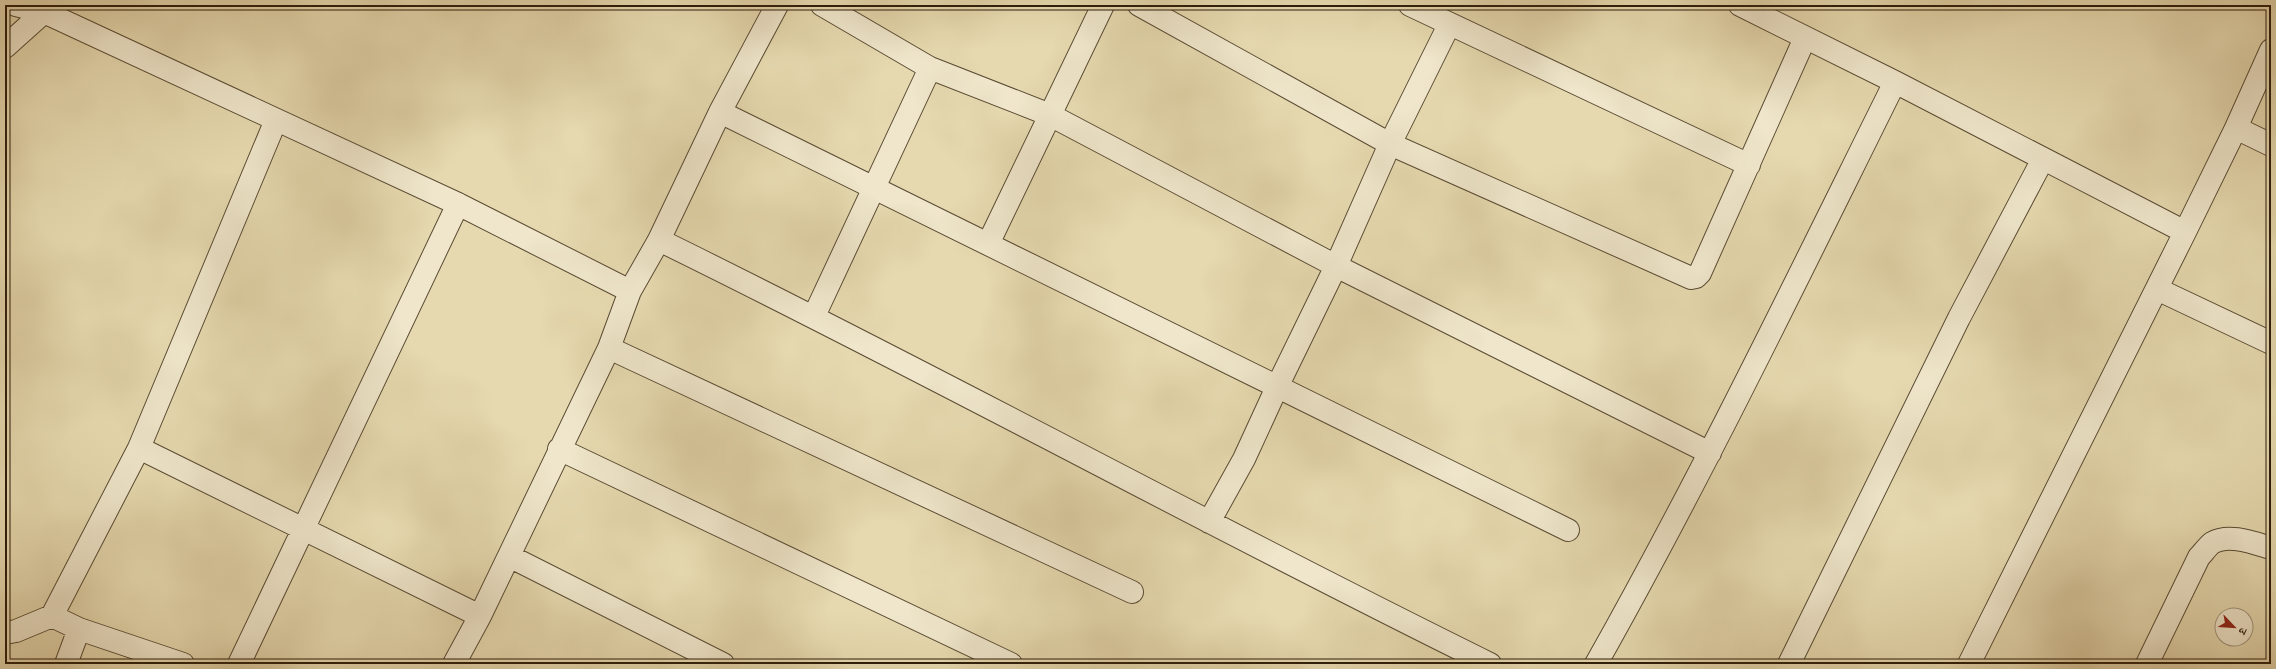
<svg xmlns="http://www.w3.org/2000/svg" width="2276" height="669" font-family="Alegreya,'Noto Serif Devanagari',serif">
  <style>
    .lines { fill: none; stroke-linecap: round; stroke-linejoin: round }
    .minor-casing { stroke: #5a4c34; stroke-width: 24 }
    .minor { stroke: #efe6cb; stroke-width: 22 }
  </style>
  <rect width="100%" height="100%" fill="#e6d9af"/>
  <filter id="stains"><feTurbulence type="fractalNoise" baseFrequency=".005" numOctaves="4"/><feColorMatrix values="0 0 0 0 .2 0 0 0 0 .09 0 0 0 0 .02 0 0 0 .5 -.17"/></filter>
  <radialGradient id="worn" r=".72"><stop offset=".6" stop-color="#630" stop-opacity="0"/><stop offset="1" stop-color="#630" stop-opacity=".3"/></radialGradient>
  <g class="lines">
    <g class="minor-casing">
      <path id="minor" d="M16,5L44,12L458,204L630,291
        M822,5L930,68L1050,115L1336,266L1710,453
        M1139,5L1390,144L1691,278L1696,277L1700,273L1805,38
        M1410,5L1749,165
        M1740,5L1895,82L2185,232
        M5,47L44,12L48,5
        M720,112L1568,530
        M2236,128L2271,145
        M659,240C939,377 1211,527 1490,664
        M988,244L1103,5
        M2157,289L2271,343
        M814,316L930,68
        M609,348L1132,592
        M139,448L480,616
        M559,449L1011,664
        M1209,522L1244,459L1278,385L1336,266L1390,144L1449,25
        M509,556L723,664
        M52,616L139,448L276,120
        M5,633L16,631L52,616L79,629L183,664
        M66,664L79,629
        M239,664L458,204
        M454,664L480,616L609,348L630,291L659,240L720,112L777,5
        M1596,664C1703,474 1798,277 1895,82
        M1789,664L1959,318L2043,159
        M1969,664L2185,232L2236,128L2271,50
        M2147,664L2199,557C2203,553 2207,547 2212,543C2229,533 2254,543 2271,548"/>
    </g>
    <use href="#minor" class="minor"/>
  </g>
  <rect width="2276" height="669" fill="none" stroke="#e6d9af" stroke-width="20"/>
  <rect x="6" y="6" width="2264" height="657" fill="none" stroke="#2c1d0b" stroke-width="2"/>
  <rect x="10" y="10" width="2256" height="649" fill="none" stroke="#2c1d0b"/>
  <g transform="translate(2234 627) rotate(115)"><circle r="19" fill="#efe6cb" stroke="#a1967e"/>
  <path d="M0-3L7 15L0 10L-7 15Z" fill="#8f2418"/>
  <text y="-6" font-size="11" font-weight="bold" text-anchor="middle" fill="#2c1d0b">उ</text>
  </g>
  <rect width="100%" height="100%" filter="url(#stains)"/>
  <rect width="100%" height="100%" fill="url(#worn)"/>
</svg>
